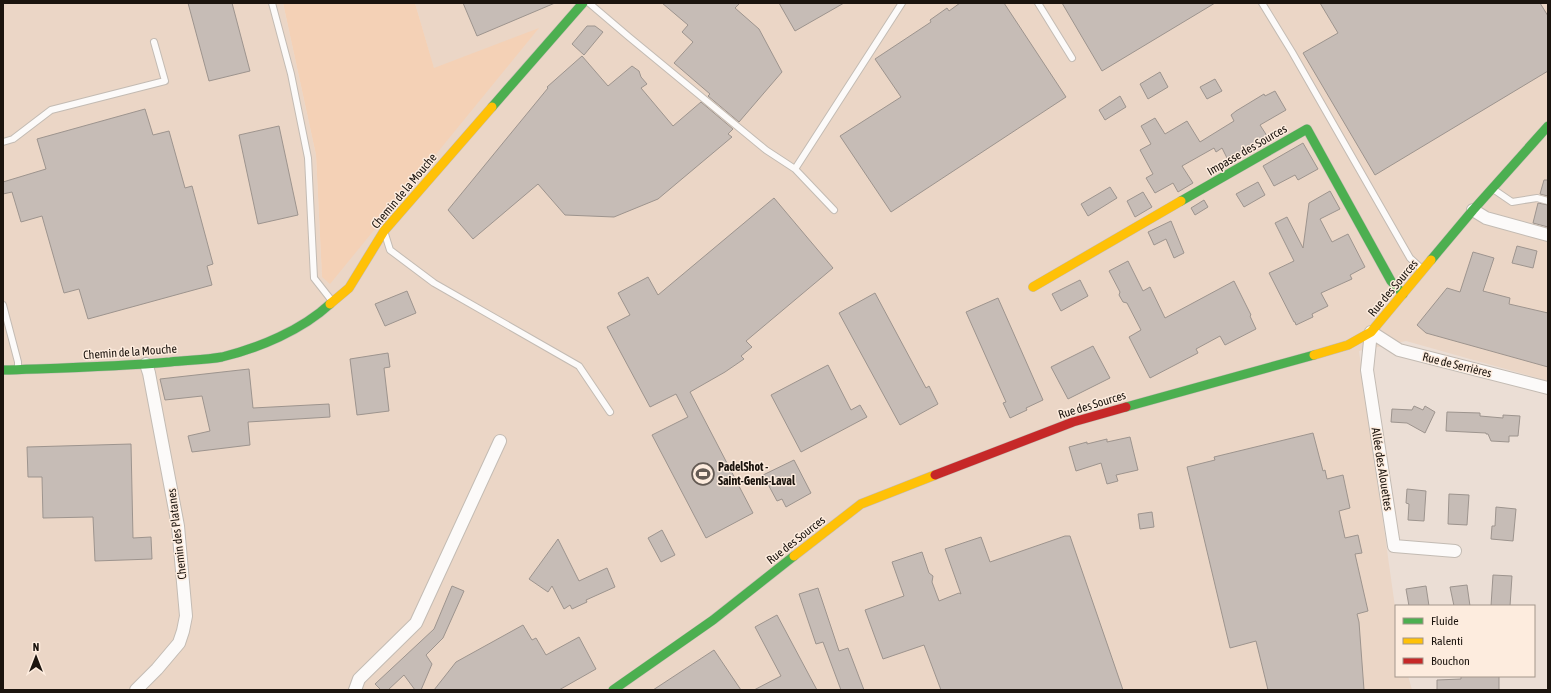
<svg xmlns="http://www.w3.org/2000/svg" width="1551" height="693" font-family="'Asap Condensed',sans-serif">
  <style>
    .built { fill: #ebd6c6 }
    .green { fill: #f4d1b6 }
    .building { fill: #c6bcb6; stroke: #9d948e }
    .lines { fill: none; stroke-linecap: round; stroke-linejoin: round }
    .lane-casing { stroke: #c3bbb3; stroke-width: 8 }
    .street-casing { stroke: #c3bbb3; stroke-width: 14 }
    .fast-casing { stroke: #c3bbb3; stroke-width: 10 }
    .slow-casing { stroke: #c3bbb3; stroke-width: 10 }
    .jam-casing { stroke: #c3bbb3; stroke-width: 10 }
    .lane { stroke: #fcfaf9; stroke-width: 6 }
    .street { stroke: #fcfaf9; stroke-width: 12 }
    .fast { stroke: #4caf50; stroke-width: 9 }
    .slow { stroke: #ffc107; stroke-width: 9 }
    .jam { stroke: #c62828; stroke-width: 9 }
    .labels { text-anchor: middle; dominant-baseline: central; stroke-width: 3; stroke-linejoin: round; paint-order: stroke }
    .street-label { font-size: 12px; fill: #1b140e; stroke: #fdecde }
    .poi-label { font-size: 12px; font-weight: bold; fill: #1b140e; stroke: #fdecde; text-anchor: start }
  </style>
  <rect width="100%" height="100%" fill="#ebded5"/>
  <path class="built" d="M3,3H283L316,155L322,277L538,29L434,69L415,3H1548V381L1406,341L1359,351L1396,614V676H1408L1412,690H3Z"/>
  <path class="green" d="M283,3H415L434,68L539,28L330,284L322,277L316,155Z"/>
  <path class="building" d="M188,3H232L250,71L209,81Z
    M463,3H555L477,36Z
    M662,3H740L735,8L759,29L782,72L739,122L708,96L710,94L674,63L693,42L682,32L688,25Z
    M779,3H844L795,31Z
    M960,3H1004L1066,97L891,212L840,136L901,97L875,59L931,22L930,20L947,8L949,11Z
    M1062,3H1215L1102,71Z
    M1320,3H1540L1548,16V71L1375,175L1303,53L1338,33Z
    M587,26H595L603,32L584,55L572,44Z
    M582,56L608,86L632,66L639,71L641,77L647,84L641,88L673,126L701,102L733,129L728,134L732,137L658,199L614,217L565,215L538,184L473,239L448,210L548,88L547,87Z
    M1160,72L1168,87L1148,99L1140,84Z
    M1215,79L1222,91L1207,99L1200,87Z
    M1275,91L1286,110L1260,125L1269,139L1254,148L1252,145L1234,157L1233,154L1227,158L1222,148L1216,152L1214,148L1182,166L1193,183L1178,192L1173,183L1155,193L1146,178L1153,174L1140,150L1151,144L1141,126L1155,118L1165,134L1187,121L1200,142L1234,121L1231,115L1236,111L1264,94L1265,96Z
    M1120,96L1126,107L1105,120L1099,110Z
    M145,109L153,135L169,131L185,188L192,186L213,264L207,266L212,285L88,319L79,289L64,293L42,216L21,222L12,192L3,194V182L46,169L37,139Z
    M279,126L298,215L258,224L239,135Z
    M1303,143L1318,169L1298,180L1295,175L1274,186L1263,166Z
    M1544,180H1548V196L1540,194Z
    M1258,182L1265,195L1244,207L1236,194Z
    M1110,187L1117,198L1088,216L1081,204Z
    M1330,191L1340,209L1320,219L1332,242L1348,234L1365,267L1350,275L1352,279L1321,293L1328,306L1312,314L1313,317L1296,325L1295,322H1294L1269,273L1294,261L1275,223L1287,217L1303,248L1309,203Z
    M1143,192L1152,207L1135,217L1127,201Z
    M774,198L833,268L746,341L752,347L741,356L744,359L725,372L690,392L753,513L706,538L652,435L688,417L676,394L650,407L607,327L630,315L618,293L648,277L658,295Z
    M1204,200L1208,207L1195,215L1191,208Z
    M1538,203L1548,205V227L1533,223Z
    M1171,221L1184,253L1174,258L1166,239L1154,245L1148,232Z
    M1517,246L1537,251L1533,268L1512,263Z
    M1473,252L1494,258L1483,291L1510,298L1509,304L1548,313V367L1426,333L1417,325L1447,288L1460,292Z
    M1128,261L1143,291L1150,287L1165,318L1234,281L1251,315L1250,316L1256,329L1225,345L1220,336L1196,349L1198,353L1150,378L1129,337L1141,330L1127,303L1123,302L1119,295L1120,292L1109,271Z
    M1080,280L1088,296L1061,311L1052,294Z
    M407,291L416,313L385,326L375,304Z
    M875,293L926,388L929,386L938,404L900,425L839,313Z
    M998,298L1043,400L1026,408L1027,410L1010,418L1003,403L1006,402L966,312Z
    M1093,346L1110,378L1068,399L1051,367Z
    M388,353L390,367L384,368L389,411L357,415L350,359Z
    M828,365L851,410L860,405L867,417L801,452L771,395Z
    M249,369L253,408L329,404L330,417L248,422L250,445L192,452L188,436L210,431L202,396L165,400L160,379Z
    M1414,406L1423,410L1425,406L1435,412L1425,433L1407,423L1391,422L1392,409L1412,410Z
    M1447,412L1480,413V416L1503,418V415L1520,416L1518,436H1509V442L1491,441L1488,434H1486V433L1446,431Z
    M1313,433L1323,471L1325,470L1327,479L1343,475L1350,508L1339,511L1345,538L1358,535L1362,553L1355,554L1368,611L1357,614L1359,622L1364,690H1268L1256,641L1230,648L1187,467L1215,460L1214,457Z
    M1130,437L1138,470L1116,475L1118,481L1107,484L1101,463L1076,471L1069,447L1087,442V444L1107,439V442Z
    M131,444L133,538L151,537L152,559L95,561L93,517L43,518L42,477H28L27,447Z
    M794,460L811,493L786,507L782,499L777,501L763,475Z
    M1407,489L1426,491L1424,521L1408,520L1409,504L1406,503Z
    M1449,494L1469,495L1467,525L1448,524Z
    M1496,507L1516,509L1513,541L1491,539L1492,526H1495Z
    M1152,512L1154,527L1140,529L1138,514Z
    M662,530L675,555L661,562L648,538Z
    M1065,536H1070L1123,690H941L924,645L883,659L865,610L904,596L892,562L922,552L929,573L933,576L932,582L939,601L959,593L961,594L945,549L981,537L990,562Z
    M558,539L579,581L607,568L615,587L586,600L587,602L572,609L570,605L564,609L552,586L548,592L529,579Z
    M1493,575L1512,576L1510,606H1491Z
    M1467,585L1470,606H1454L1450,587Z
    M452,586L464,591L443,638L426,655L432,664L421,690H415L404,675L388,690H381L375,684L434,629Z
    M1426,586L1429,606H1409L1406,589Z
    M818,588L839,651L848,648L864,690H841L823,642L816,644L799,594Z
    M777,615L817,690H754L781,676L755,627Z
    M523,625L532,640L536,638L546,655L579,637L596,669L559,690H434L456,662Z
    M714,650L741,690H653Z
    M1461,676H1499V690H1437V680L1461,679Z"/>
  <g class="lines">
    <g class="lane-casing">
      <path id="lane" d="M272,3L291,74L308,158L314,278L332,301
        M589,3L629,37L766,150L795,169L834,210
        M1038,3L1072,58
        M1262,3L1292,52L1410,258L1423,270
        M3,142L13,139L51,110L165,81L154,42
        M795,169L902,3
        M1493,189L1512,202L1537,198L1548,201
        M385,234L390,250L434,283L579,366L610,412
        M3,305L18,362V368"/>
    </g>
    <g class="street-casing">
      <path id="street" d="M1473,210L1486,218L1548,235
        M1455,551L1394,546L1367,370L1371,332L1399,350L1548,388
        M136,690L157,669L179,643L183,631L186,616L178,526L149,373L146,364
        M355,690L359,679L416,623L500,441"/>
    </g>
    <g class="fast-casing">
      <path id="fast" d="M492,107L583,3
        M1181,201L1307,129L1391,281L1403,294
        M1431,260L1473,210L1548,126
        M3,370C59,368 115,367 170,362C187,360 205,360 222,357C259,348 302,330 330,304
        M1126,407L1314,355
        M613,690L713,620L794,556"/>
    </g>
    <g class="slow-casing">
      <path id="slow" d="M1033,287L1181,201
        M330,304L349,288L384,231L492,107
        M1314,355L1348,345L1371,332L1431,260
        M794,556L861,504L935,475"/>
    </g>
    <g class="jam-casing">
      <path id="jam" d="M935,475L1073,422L1126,407"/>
    </g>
    <use href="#lane" class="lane"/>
    <use href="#street" class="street"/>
    <use href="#fast" class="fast"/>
    <use href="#slow" class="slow"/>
    <use href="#jam" class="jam"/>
  </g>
  <defs>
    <g id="stadium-ring" transform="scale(1.15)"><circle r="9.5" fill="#fdecde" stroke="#645b54" stroke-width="1.5"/><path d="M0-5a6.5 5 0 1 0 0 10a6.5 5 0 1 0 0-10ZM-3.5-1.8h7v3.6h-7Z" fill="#645b54"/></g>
  </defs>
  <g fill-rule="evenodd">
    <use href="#stadium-ring" x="703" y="474"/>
  </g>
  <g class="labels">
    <g class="street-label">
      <text transform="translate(1247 150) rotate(-30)">Impasse des Sources</text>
      <text transform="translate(404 191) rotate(-50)">Chemin de la Mouche</text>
      <text transform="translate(1393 288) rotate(-50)">Rue des Sources</text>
      <text transform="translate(130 352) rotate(-4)">Chemin de la Mouche</text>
      <text transform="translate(1457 365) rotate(14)">Rue de Serrières</text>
      <text transform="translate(1092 405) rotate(-17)">Rue des Sources</text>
      <text transform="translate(1382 469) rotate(81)">Allée des Alouettes</text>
      <text transform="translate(177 534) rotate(-97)">Chemin des Platanes</text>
      <text transform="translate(796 540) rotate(-38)">Rue des Sources</text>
    </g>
    <g class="poi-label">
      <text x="718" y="467">PadelShot -<tspan x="718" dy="14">Saint-Genis-Laval</tspan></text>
    </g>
  </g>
  <rect width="1551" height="693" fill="none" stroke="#1b140e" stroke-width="8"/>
  <rect x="1395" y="605" width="140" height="72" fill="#fdecde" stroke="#a3968b"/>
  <rect x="1403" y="618" width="20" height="6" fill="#4caf50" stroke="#a3968b"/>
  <text x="1431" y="625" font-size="12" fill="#1b140e">Fluide</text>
  <rect x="1403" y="638" width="20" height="6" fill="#ffc107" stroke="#a3968b"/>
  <text x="1431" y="645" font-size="12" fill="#1b140e">Ralenti</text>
  <rect x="1403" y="658" width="20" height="6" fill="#c62828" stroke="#a3968b"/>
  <text x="1431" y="665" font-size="12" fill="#1b140e">Bouchon</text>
  <g transform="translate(36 657)" stroke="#fdecde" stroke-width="3" paint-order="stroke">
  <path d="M0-3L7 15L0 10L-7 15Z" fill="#1b140e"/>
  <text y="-6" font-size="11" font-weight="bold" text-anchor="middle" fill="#1b140e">N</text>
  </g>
</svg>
